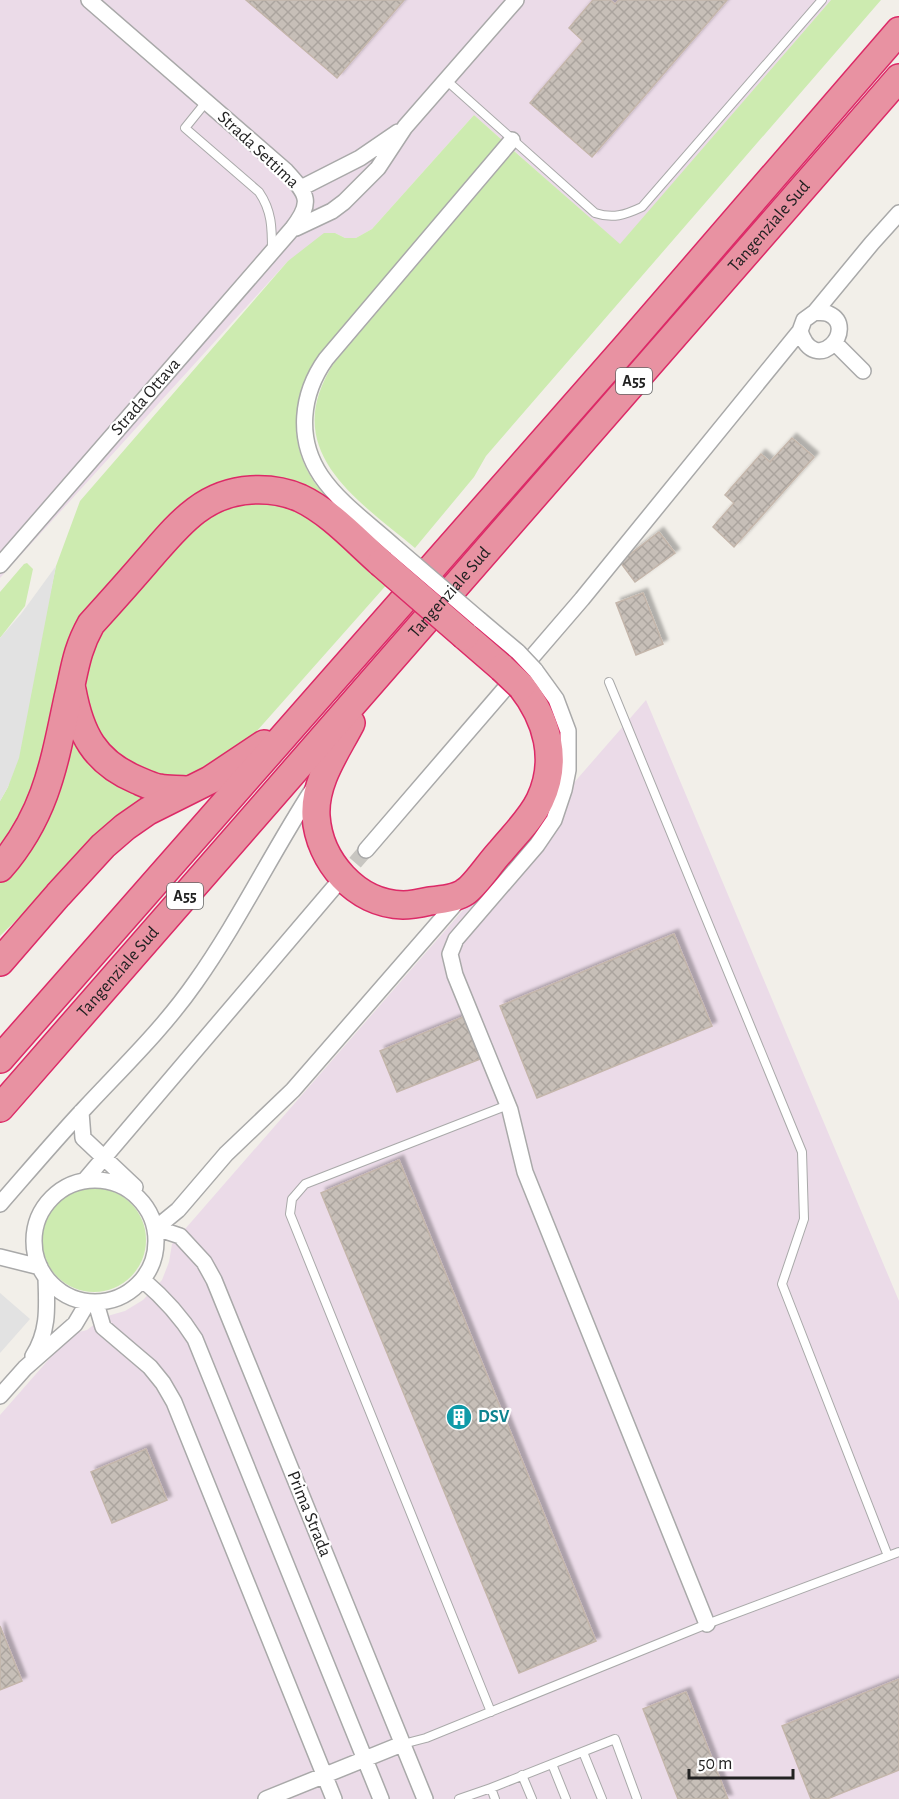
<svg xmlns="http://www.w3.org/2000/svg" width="899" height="1799" font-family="'Alegreya Sans',sans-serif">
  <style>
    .industrial { fill: #ebdbe8 }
    .grass { fill: #cdebb0 }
    .parking { fill: #e2e2e2 }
    .building { fill: url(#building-cross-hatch); stroke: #c4b6ab; stroke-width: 1.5; filter: url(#shadow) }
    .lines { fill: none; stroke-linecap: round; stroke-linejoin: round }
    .street-tunnel { stroke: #c8c6c1; stroke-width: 15; stroke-dasharray: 15 8; stroke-linecap: butt }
    .lane-casing { stroke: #a9a9a9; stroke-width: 10 }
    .street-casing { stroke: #a9a9a9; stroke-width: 18 }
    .highway-casing { stroke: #dc2a67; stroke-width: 30 }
    .lane { stroke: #fff; stroke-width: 8 }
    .street { stroke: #fff; stroke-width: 15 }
    .highway { stroke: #e892a2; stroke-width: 27 }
    .street-bridge-casing { stroke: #a9a9a9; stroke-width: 18; stroke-linecap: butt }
    .highway-bridge-casing { stroke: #dc2a67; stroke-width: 30; stroke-linecap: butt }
    .street-bridge { stroke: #fff; stroke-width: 15 }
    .highway-bridge { stroke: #e892a2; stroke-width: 27 }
    .labels { text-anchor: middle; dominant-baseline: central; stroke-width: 4.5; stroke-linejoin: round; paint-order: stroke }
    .shield { fill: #fff; stroke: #646464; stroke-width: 1.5 }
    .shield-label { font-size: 16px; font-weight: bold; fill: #222 }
    .street-label { font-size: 18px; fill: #222; stroke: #fff }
    .culture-label { font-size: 18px; font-weight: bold; fill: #0d838f; stroke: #fff; text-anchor: start }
  </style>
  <defs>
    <pattern id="building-cross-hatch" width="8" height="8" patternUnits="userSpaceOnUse" patternTransform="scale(1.5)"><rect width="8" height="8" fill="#c7bfb8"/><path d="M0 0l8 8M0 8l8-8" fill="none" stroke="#aba49e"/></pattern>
    <filter id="shadow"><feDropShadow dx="4.5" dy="-4.5" stdDeviation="1.5" flood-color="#0004"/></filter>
  </defs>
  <rect width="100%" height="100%" fill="#f2efe9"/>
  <path class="industrial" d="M0,0H831L620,245L474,115L372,229L356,238H345L335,233L288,261L0,578Z
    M646,700L899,1301V1799H0V1415L71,1334L87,1330L104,1317L125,1311L143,1300L162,1280L169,1262L172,1244Z"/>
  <path class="grass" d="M831,0H881L486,456L474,477L415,548C355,498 278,450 334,363L514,151L620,244Z
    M474,115L502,140L330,342C298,382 283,430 311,477C316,486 325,495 332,502L248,480L86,618L40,784L0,853V801L8,787L56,566L80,501L288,261L324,233H335L345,238H356L372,229Z
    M236,500L295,505L389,582L240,750L199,775L159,780L105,749L82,697L91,639L192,522Z
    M27,563L33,569L25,606L0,638V592L24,564Z
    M70,724L144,793L139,800L0,936V881Z
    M42 1240a52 52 0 1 1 104 0a52 52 0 1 1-104 0Z"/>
  <path class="parking" d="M56,566L19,758L8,787L0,801V638L21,614Z
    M0,1293L30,1319L0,1353Z"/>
  <path class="building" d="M246,0H404L337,78Z
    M593,0H610L615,4L619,0H727L592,157L530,103L583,41L569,28Z
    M792,438L814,457L734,547L713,527L734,503L725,495L761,454L770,462Z
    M659,532L675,553L635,582L620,562Z
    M643,593L663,644L636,655L616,603Z
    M674,934L712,1026L537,1098L500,1006Z
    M463,1017L480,1059L397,1092L380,1051Z
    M399,1160L596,1641L519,1673L321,1193Z
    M146,1449L167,1500L112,1523L91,1472Z
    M0,1626L22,1681L0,1690Z
    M899,1679V1770L827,1799H811L782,1726Z
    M686,1692L728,1799H678L643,1709Z"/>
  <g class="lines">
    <path class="street-tunnel" d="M340,880L366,850"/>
    <g class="lane-casing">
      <path id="lane" d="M446,80L595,213C613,219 625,215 642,207L822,0
        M206,102L185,128L259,192C272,211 272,228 272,251
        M609,682L802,1152L804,1219L782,1284L888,1556
        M491,1712L290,1214L292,1199L305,1184L508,1105
        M403,1744L426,1738L707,1624L899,1552
        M583,1752L602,1799
        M552,1764L566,1799
        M522,1775L532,1799
        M491,1788L615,1739L637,1799
        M459,1799L491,1788L495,1799"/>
    </g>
    <g class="street-casing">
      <path id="street" d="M301,188L360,158L398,132
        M296,228L332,211L344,202L378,168L405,127L516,0
        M815,312L872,243L899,213
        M835,343L863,371
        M396,548C371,525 340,504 321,476C296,439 301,394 326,359L512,140
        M0,565L292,229C313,202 308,195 286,171L89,0
        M480,620L518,652
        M535,670L556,699L568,731V770L564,790L554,820L537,845L456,939L450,954L455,975L510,1110L525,1172L707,1624
        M366,850L582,599L800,331L804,320L815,312C819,313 825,312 829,314C859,328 815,378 800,331
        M81,1112L83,1138L135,1187
        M34 1241a61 61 0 1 1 122 0a61 61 0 1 1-122 0Z
        M85,1180L336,885
        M0,1204C28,1172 55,1140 84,1109C122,1068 163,1029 195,983C239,921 272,852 313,789
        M156,1228L180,1236L204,1262L214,1280L425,1799
        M156,1228L178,1210L226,1154L293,1090L461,897
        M0,1257L40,1267
        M143,1280C164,1298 180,1315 195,1339L381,1799
        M96,1303L103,1327L150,1367L163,1383L174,1402L334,1799
        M33,1356C49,1331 47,1307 46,1278
        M0,1396L25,1368L75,1324L88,1302
        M266,1799L402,1744"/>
    </g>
    <g class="highway-casing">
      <g id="highway">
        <path d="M465,636L502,668"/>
        <path d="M72,690C80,733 94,762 137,780C144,783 152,787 159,788C168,790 178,789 187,790"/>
        <path d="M351,723C336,752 314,782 316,816C319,861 356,904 403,905C412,905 421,903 430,901C440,900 457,898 465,892C476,885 491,861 501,851C514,835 531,819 540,800C559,760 547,719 521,686"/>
        <path d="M0,868C46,815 54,764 68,698C75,669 76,651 91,624C110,603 128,583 146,562C176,528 201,493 251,490C267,489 284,491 300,498C330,512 356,541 381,563"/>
        <path d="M0,962L58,895L103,846L125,827L148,811L210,780L264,744"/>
        <path d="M0,1059L626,347L899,31"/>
        <path id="s1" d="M0,1108L899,78"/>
      </g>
    </g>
    <use href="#lane" class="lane"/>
    <use href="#street" class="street"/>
    <use href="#highway" class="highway"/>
    <g class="street-bridge-casing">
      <path id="street-bridge" d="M396,548L480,620
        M518,652L535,670"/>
    </g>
    <g class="highway-bridge-casing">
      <path id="highway-bridge" d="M381,563L465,636
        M502,668L521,686"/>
    </g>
    <use href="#street-bridge" class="street-bridge"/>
    <use href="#highway-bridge" class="highway-bridge"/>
  </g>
  <defs>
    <g id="building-disc" transform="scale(1.35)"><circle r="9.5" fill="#0f9aa8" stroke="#fff"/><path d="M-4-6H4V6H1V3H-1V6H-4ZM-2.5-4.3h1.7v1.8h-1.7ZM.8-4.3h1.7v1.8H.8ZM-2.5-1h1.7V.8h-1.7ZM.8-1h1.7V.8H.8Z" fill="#fff"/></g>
  </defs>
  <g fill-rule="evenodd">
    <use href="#building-disc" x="459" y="1417"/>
  </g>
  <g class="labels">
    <g class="shield">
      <rect x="616" y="368" width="36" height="26" rx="4.5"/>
      <rect x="167" y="883" width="36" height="26" rx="4.5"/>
    </g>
    <g class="shield-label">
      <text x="634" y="381">A55</text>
      <text x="185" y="896">A55</text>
    </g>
    <g class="street-label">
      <text transform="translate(258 150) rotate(43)">Strada Settima</text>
      <text stroke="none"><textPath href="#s1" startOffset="1170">Tangenziale Sud</textPath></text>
      <text transform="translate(146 397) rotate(-49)">Strada Ottava</text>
      <text stroke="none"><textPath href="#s1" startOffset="684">Tangenziale Sud</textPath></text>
      <text stroke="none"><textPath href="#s1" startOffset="180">Tangenziale Sud</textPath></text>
      <text transform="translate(309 1514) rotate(68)">Prima Strada</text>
    </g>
    <g class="culture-label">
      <text x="478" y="1417">DSV</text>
    </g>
  </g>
  <path d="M689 1769v9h104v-9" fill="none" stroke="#222222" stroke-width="3"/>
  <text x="698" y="1769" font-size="18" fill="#222222" stroke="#ffffff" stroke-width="4.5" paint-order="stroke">50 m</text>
</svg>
